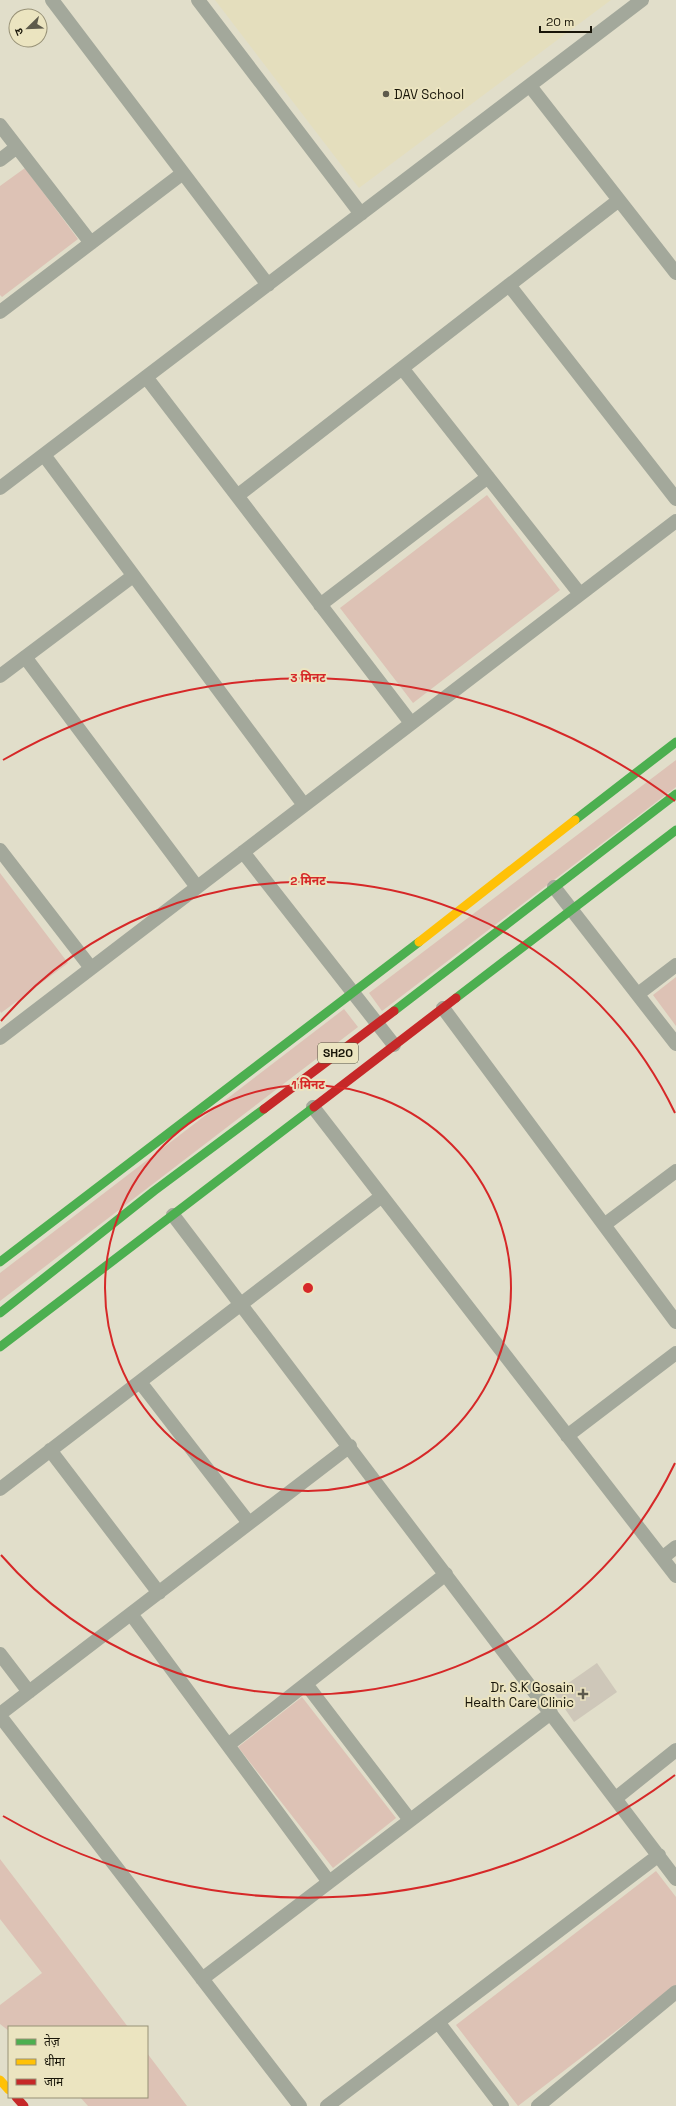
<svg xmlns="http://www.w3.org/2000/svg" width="676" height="2106" font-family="'Space Grotesk','Noto Sans Devanagari',sans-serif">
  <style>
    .built { fill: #e4debd }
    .green { fill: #ddc2b5 }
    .building { fill: #cec7b9 }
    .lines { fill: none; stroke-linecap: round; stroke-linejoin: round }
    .street { stroke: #a3a89b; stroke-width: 14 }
    .fast { stroke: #4caf50; stroke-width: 9 }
    .slow { stroke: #ffc107; stroke-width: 9 }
    .jam { stroke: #c62828; stroke-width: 9 }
    .ring { fill: none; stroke: #d62828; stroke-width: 2 }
    .poi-dot { fill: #5e5b4c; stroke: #ebe4c0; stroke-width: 1.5 }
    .labels { text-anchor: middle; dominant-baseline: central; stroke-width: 4; stroke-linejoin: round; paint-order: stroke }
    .shield { fill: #ebe4c0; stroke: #57533f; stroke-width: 1 }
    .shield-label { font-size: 12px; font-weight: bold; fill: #181508 }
    .poi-label { font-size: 13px; fill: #181508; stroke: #ebe4c0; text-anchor: start }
    .centre { fill: #d62828; stroke: #ebe4c0; stroke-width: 2 }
    .ring-label { font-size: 12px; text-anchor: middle; font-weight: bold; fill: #d62828; stroke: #ebe4c0; stroke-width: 4; stroke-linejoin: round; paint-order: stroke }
  </style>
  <rect width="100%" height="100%" fill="#e1deca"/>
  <path class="built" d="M215,0H611L359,188Z"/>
  <path class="green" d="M25,168L78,239L2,297L0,295V186Z
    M487,495L560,590L413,703L340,608Z
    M676,760V787L382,1011L369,993Z
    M0,873L68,963L1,1013L0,1011Z
    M676,977V1026L653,995Z
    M344,1009L358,1027L0,1301V1273Z
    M302,1697L396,1818L333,1868L238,1747Z
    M0,1859L128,2027H9V2031L0,2024V2005L42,1973L0,1919Z
    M656,1871L676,1897V1985L518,2106L456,2025Z
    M147,2053L187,2106H88L80,2097H147Z"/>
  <path class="building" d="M597,1663L617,1692L574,1722L554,1693Z"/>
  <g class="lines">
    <path class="street" d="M52,0L268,285
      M198,0L361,214
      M530,86L676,273
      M0,125L91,243
      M0,160L17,147
      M509,285L676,499
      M0,312L183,173
      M402,368L580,594
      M146,377L411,723
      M44,455L304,805
      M0,488L642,0
      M237,496L619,200
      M320,605L488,477
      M25,657L197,887
      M0,676L133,576
      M0,850L91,968
      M243,852L394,1045
      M554,887L676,1044
      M638,994L676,965
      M443,1008L676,1322
      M0,1038L676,521
      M313,1107L676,1576
      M173,1215L676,1879
      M604,1225L676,1171
      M140,1382L249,1523
      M567,1436L676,1353
      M50,1450L159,1593
      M0,1489L382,1196
      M662,1558L676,1547
      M131,1614L329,1882
      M0,1654L29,1692
      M306,1684L410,1820
      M0,1714L350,1446
      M0,1716L300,2106
      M228,1745L446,1574
      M616,1798L676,1750
      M202,1979L551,1713
      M438,2022L502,2106
      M327,2106L659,1855
      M538,2106L676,1992"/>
    <path class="fast" d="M575,820L676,742
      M456,998L676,830
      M394,1011L676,794
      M0,1262L419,942
      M0,1313L154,1191L264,1109
      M0,1347L314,1107"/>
    <path class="slow" d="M419,942L575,820
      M0,2080L9,2090"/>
    <path class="jam" d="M314,1107L456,998
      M264,1109L394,1011
      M16,2097L24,2106"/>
  </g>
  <g class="ring">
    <circle cx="308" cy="1288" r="203"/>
    <path d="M675 1463A407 407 0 0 1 1 1555M1 1021A407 407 0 0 1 675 1113"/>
    <path d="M675 1775A610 610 0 0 1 3 1816M3 760A610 610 0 0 1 675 801"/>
  </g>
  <g class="poi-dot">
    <circle cx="386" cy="94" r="4"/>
    <path d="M581 1688h4v4h4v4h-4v4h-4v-4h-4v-4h4z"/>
  </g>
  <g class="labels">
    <rect class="shield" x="318" y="1043" width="40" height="20" rx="3"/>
    <g class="shield-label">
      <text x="338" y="1053">SH20</text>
    </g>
    <g class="poi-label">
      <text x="394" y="94">DAV School</text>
      <text x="574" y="1687" text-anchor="end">Dr. S.K Gosain<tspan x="574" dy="15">Health Care Clinic</tspan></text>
    </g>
  </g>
  <circle cx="308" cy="1288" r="6" class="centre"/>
  <g class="ring-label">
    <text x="308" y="682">3 मिनट</text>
    <text x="308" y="885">2 मिनट</text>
    <text x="308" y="1089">1 मिनट</text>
  </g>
  <rect x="8" y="2026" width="140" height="72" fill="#ebe4c0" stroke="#979176"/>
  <rect x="16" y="2039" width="20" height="6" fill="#4caf50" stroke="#979176"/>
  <text x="44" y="2046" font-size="12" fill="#181508">तेज़</text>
  <rect x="16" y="2059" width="20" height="6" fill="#ffc107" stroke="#979176"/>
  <text x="44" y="2066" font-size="12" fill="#181508">धीमा</text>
  <rect x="16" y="2079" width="20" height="6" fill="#c62828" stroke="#979176"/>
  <text x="44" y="2086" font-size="12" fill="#181508">जाम</text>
  <g transform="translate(28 28) rotate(247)"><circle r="19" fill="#ebe4c0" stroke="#979176"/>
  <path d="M0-3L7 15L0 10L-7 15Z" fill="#5e5b4c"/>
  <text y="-6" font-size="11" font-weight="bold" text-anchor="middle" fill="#181508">उ</text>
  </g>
  <path d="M540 26v6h51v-6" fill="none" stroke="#181508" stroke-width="2"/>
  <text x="546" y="26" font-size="12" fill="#181508" stroke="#ebe4c0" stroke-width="3" paint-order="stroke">20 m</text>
</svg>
